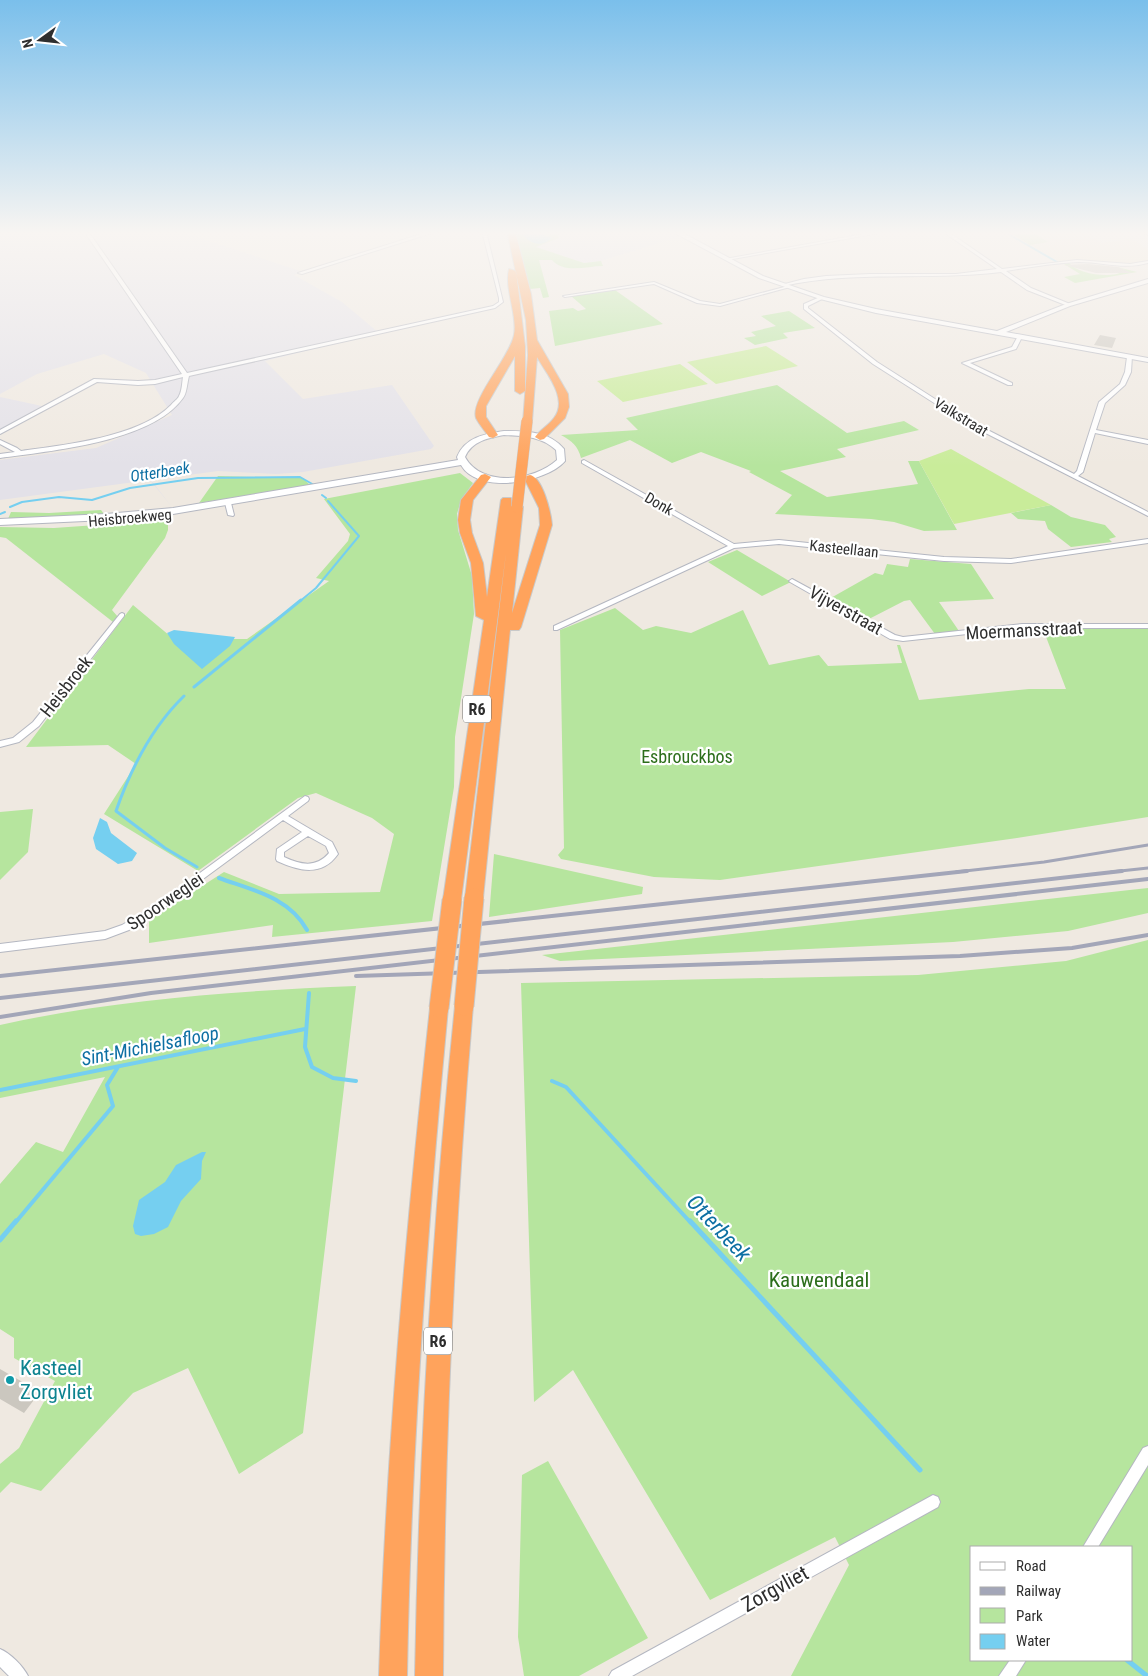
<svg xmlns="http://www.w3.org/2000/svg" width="1148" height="1676" font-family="'Roboto Condensed',sans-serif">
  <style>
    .industrial { fill: #e3e1e8 }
    .education { fill: #f0e6d1 }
    .green { fill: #b6e59e; fill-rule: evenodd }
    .pitch { fill: #c9ec9a }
    .water { fill: #75cff0 }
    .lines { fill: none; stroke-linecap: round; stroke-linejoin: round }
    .stream-far3 { stroke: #75cff0; stroke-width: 2 }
    .stream-far2 { stroke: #75cff0; stroke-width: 3 }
    .stream-far1 { stroke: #75cff0; stroke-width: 4 }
    .stream { stroke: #75cff0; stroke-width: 5 }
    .building { fill: #cbc7bf }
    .street-casing { stroke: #b4b7c1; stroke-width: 2 }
    .secondary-casing { stroke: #b4b7c1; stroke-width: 2 }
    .highway-casing { stroke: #c9c9c9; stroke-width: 2 }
    .street { fill: #fff; fill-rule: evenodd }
    .secondary { fill: #fff; fill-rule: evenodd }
    .highway { fill: #ffa35c; fill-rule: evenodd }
    .rail-far1 { stroke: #a3a6b8; stroke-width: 3 }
    .rail { stroke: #a3a6b8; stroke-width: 4 }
    .highway-bridge-far1-casing { stroke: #c9c9c9; stroke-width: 12; stroke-linecap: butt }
    .highway-bridge-casing { stroke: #c9c9c9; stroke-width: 21; stroke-linecap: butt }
    .highway-bridge-far1 { stroke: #ffa35c; stroke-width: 11 }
    .highway-bridge { stroke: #ffa35c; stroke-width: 19 }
    .culture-dot { fill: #0f9aa8; stroke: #fff; stroke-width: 2 }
    .labels { text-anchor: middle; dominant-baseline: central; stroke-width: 4.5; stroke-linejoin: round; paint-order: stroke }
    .far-street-label { font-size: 15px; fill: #2e2e2e; stroke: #fff }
    .far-water-label { font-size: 16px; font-style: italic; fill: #0d6fa3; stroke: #fff }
    .shield { fill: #fff; stroke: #6d6d6d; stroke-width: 1 }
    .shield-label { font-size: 16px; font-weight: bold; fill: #2e2e2e }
    .street-label { font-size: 18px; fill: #2e2e2e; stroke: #fff }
    .park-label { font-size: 18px; fill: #2c6e1b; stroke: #fff }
    .water-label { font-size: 19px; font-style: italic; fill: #0d6fa3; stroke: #fff }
    .near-park-label { font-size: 21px; fill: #2c6e1b; stroke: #fff }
    .near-culture-label { font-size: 21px; fill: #0d838f; stroke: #fff; text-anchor: start }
    .near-street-label { font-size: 21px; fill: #2e2e2e; stroke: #fff }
    .near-water-label { font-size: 22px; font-style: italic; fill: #0d6fa3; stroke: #fff }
  </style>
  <rect width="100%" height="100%" fill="#efe9e1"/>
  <path class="industrial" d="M0,231H179L303,272L294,275L342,302L379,333L265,361L303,399L392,385L434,446L431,449L303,472L276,474L218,471L151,480L172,507L150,480L0,500V460L96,448L172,415L146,373L104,354L37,374L0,394Z
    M567,231H668L681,236L601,261L584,263L536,247L559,237L558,235Z
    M0,397L42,406L0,430Z"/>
  <path class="education" d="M1061,231H1081L1102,243L1131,239L1148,249V261L1128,266L1088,261H1058L1012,235Z"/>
  <path class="green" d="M515,231H520L522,234L550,236L535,231H567L558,235L559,238L536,247L584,263L601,261L603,266C587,266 564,274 552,260H539L549,297L543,298L540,288L530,289Z
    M1008,231H1031L1048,242L1030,245Z
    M1069,263C1078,274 1113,280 1125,270L1117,267L1137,272L1075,283L1064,277L1080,274L1064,264Z
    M615,290L663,324L555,346L549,311L573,308L578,311L586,309L571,296Z
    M789,311L815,328L783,333L788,338L755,345L744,338L756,336L751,332L776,326L761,316Z
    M777,385L847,433L904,421L919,430L837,449L846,457L780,471L827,497L918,484L908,461H919L957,530L924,531L894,522L871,519L775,514L792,495L749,472L751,471L701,452L672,463L630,440L581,458C578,446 572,441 561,435L638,430L626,418Z
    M460,473L473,483L461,500L457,514L458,530L472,576L474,614L455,737L454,787L432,921L272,937L273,925L149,943V920L224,872L279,894L380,892L394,834L372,818L316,793L298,798L198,871L104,814L136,764L108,745L26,747L133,605L201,662L232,639H247L329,581L316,578L348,541L350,534L324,499Z
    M218,476L303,478L310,485L199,503Z
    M1051,505L1071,517L1105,525L1116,537L1109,539L1112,542L1071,547L1048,529L1045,521L1018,519L1011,513Z
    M101,510L104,514L8,519L11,512L49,513Z
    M168,520V530L165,538L112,610L118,617L113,622L6,538L0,537V527L54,528Z
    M737,550L791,582L762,596L708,562Z
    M910,559L971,564L994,599L939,602L959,631L935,634L910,600L904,601L867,620L829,599L875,573L883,575L887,564L908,567Z
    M615,608L643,630L656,626L691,633L743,610L769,665L819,655L828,666L902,663L897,645H900L919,700L1029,689H1066L1043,629L1148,628V817L1017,838L720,880L654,877L561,859L558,855L564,848L560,630Z
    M33,809L28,852L0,880V812Z
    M494,854L643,887L642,894L489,917Z
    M1148,888V913L1068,931L953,942L560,961L542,955Z
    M1148,940V1676H791L849,1565L835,1537L710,1600L573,1370L534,1402L521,983L918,975L1066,961ZM972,1547H1132V1660H972Z
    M356,986L303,1433L239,1474L188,1368L133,1393L41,1491L11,1482L0,1493V1464L19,1448L55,1381L14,1358V1338L0,1329V1184L36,1142L63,1152L105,1077L0,1098V1025C117,999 236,991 356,986Z
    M548,1461L648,1638L579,1676H524L518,1637L522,1475Z"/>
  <path class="pitch" d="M766,346L798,366L716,384L687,362Z
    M680,364L708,384L623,402L597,381Z
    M951,449L1051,505L954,524L919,461Z"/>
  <path class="water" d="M520,231H535L552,238C540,249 528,243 520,231Z
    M174,630L235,637L230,646L202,669L174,644L167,633Z
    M100,818L107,822L111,833L137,853L132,861L118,864L96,849L93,838Z
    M202,1152H206L202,1161L201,1179L181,1201L168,1227L154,1234L141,1236L135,1234L133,1226L139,1200L165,1182L176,1165Z"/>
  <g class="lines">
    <path class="stream-far3" d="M1003,231L1057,262
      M322,495L326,498
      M10,507L22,502L59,497L92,500L130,488L198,478L300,477L314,485
      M0,514L5,512
      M299,602L316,588L359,536L328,501"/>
    <path class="stream-far2" d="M194,687L301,600
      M184,696C151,728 131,768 116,811L165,848L197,867"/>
    <path class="stream-far1" d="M219,878C252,890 289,897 307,930
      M309,993L305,1047L312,1067L333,1078L356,1081
      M552,1081L566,1087L691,1223
      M0,1090L305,1029
      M15,1223L113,1106L107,1085L118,1067"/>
    <path class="stream" d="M690,1221L920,1470
      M0,1240L16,1221
      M1127,1660L1147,1676"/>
  </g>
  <path class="building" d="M1088,264L1118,267L1132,273H1096L1064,265Z
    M1100,335L1116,338L1112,348L1094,345Z
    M0,1369L40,1392L24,1413L0,1399Z"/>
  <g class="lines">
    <g class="street-casing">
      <path id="street" d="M84,231H88L187,373L493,306L499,302V298L482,231H486L503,302L495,308L189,376C187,383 187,393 183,398C152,442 50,451 0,458V454L15,452L0,444V440L17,448L21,451C64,445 140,437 171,405C173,402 178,399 179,396C182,391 182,383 183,377L155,384L138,385L97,382L0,434V430L94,379L138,381L155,380L182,374Z
        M177,231H181V232L179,233Z
        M431,231H438L302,274L298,273Z
        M880,231H891L727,260L725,259Z
        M942,231H947L1002,269L1077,260L1130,264L1148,261V263C1124,270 1103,262 1079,262C1054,263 1030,267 1006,271L1031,288L1070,304V305L1068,306L1027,290L1001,272C928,281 855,270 783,286L781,285L804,279L826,276L870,274H956L997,269Z
        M1139,231L1148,232V235L1140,232Z
        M654,282L700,301L720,304L788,286L790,287L720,306L697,303L654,284L565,297L563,296Z
        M820,297L824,298L808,306V308L877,362L968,420L1074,474L1077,471L1099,402L1120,384L1125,372L1127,357L1132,356L1131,372L1125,385L1105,403L1096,430L1148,440V444L1095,433L1083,472L1078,476L1148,512V516L964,422L873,364L804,309V304Z
        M1018,336L1022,337L1016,349L970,363L1012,383V385H1008L962,363L1012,347Z
        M584,460L734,544L779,540L944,557L1011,559L1148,539V543L1011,563L944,561L779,544L734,548L557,630H554V626L728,546L582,463V461Z
        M228,501L231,503L234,515L233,516L228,515L225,503Z
        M792,579L895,635L903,637L1022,624H1148V628H1022L903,641L890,639L790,582L789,581Z
        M122,613L124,614V616L39,726L19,742L0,747V741L13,738L33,722L120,614Z
        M305,796L308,797L309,799L308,801L288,816L332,842L338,854C322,877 299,871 277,861L276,859L277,849L302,832L283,820L184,893L148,919L129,930L105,939L0,952V944L105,931L122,925L141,914L178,889ZM308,836L326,846L329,853C316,868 301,865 284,857V852Z
        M1148,1446V1465L1098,1547H1083L1143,1448Z
        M933,1495L938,1497L940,1502L938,1507L632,1676H609L612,1671Z
        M0,1649C10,1653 23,1666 28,1676H9L0,1667Z
        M1010,1660H1026L1016,1676H999Z"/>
    </g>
    <g class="secondary-casing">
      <path id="secondary" d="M671,231H679L763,276L824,297L876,309L997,331L1066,304L1148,279V283L1070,306L1006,332L1148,358V362L876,313L820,299L759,278Z
        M504,431C526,431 549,431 564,449L565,461C546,483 478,495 461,465L173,514L106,520L0,525V519L106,514L173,508L458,460L457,457C465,437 485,434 504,431ZM504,435C523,436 541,436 556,450L557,460C534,481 482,488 465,457C472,441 488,438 504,435Z"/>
    </g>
    <g class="highway-casing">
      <path id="highway" d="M507,231H515L531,294L537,340L568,394L569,407L565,418L544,439L540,440L535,437C540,430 549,425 554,418C569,399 546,373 537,357L532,421L527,424L523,423L528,355L526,320Z
        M509,269L516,271L525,346V391L520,394L515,391V356L486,406V417L498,435L493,438L489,437C485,431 479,424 476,418C470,400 510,357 514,335C518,316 504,288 509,269Z
        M485,474L491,477L473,500L470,520L472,533L483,563L487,597L501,500L503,498H511L512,506L517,504L523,507L512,613L540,525L539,508L524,478L526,476L530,475C543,478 551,513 552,525L521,627L519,630H510L483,898L480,902L474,904L468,902L465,898L506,553L461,900L458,904L452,906L446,904L443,900L484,620L476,616L471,563L460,533L458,520L461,500L481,475Z
        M464,999L471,1001L473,1006C454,1229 444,1452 443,1676H415C419,1452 432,1229 455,1006L457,1001Z
        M439,1001L446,1003L448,1008C427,1230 411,1453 407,1676H379C386,1452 406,1230 430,1008L432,1003Z"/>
    </g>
    <use href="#street" class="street"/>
    <use href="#secondary" class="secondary"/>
    <use href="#highway" class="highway"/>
    <path class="rail-far1" d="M956,872L1044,862L1148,845
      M1111,872L1148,868"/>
    <path class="rail" d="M0,976L967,871
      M356,976L960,956L1072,948L1148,935
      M0,998L1122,871
      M0,1017L151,993L1148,879"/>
    <g class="highway-bridge-far1-casing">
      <path id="highway-bridge-far1" d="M517,507L527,421"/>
    </g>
    <g class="highway-bridge-casing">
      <path id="highway-bridge" d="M464,1006L474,898
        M439,1008L452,900"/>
    </g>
    <use href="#highway-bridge-far1" class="highway-bridge-far1"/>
    <use href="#highway-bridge" class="highway-bridge"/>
  </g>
  <linearGradient id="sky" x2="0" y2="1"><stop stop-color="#7abfeb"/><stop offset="0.5" stop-color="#f8f5f2"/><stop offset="1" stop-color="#f8f5f2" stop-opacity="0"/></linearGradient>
  <rect width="1148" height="466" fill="url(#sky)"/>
  <circle class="culture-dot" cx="10" cy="1380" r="5"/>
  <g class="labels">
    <g class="far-street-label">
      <text transform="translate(961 417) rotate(31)">Valkstraat</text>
      <text transform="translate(659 504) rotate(30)">Donk</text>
      <text transform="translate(130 518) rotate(-5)">Heisbroekweg</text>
      <text transform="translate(844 549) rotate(6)">Kasteellaan</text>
    </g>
    <g class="far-water-label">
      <text transform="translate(160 472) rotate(-9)">Otterbeek</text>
    </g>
    <g class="shield">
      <rect x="463" y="695.5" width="28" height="27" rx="4"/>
      <rect x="424" y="1327.5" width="28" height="27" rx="4"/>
    </g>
    <g class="shield-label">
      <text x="477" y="709">R6</text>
      <text x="438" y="1341">R6</text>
    </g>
    <g class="street-label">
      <text transform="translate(846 610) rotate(29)">Vijverstraat</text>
      <text transform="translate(1024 630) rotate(-3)">Moermansstraat</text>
      <text transform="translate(66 686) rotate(-52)">Heisbroek</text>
      <text transform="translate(165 901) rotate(-34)">Spoorweglei</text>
    </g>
    <g class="park-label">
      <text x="687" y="756">Esbrouckbos</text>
    </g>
    <g class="water-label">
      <text transform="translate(150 1046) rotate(-11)">Sint-Michielsafloop</text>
    </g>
    <g class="near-park-label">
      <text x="819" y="1280">Kauwendaal</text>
    </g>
    <g class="near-culture-label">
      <text x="20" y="1368">Kasteel<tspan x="20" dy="24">Zorgvliet</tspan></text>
    </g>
    <g class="near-street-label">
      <text transform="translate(775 1589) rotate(-29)">Zorgvliet</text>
    </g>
    <g class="near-water-label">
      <text transform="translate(719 1228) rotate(47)">Otterbeek</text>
    </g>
  </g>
  <rect x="970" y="1546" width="162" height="115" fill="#ffffff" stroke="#ababab"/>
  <rect x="980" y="1562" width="25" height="8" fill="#ffffff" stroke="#ababab"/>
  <text x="1016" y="1571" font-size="15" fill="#2e2e2e">Road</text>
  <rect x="980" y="1587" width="25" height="8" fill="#a3a6b8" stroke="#ababab"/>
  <text x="1016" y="1596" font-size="15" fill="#2e2e2e">Railway</text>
  <rect x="980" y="1608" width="25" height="15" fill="#b6e59e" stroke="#ababab"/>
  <text x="1016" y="1621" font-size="15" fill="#2e2e2e">Park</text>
  <rect x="980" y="1634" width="25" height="15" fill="#75cff0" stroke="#ababab"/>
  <text x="1016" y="1646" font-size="15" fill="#2e2e2e">Water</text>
  <g transform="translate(40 40) rotate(255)" stroke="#ffffff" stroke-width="4" paint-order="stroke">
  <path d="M0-4L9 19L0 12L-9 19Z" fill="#2e2e2e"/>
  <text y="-8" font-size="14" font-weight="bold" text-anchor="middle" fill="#2e2e2e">N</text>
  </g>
</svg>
